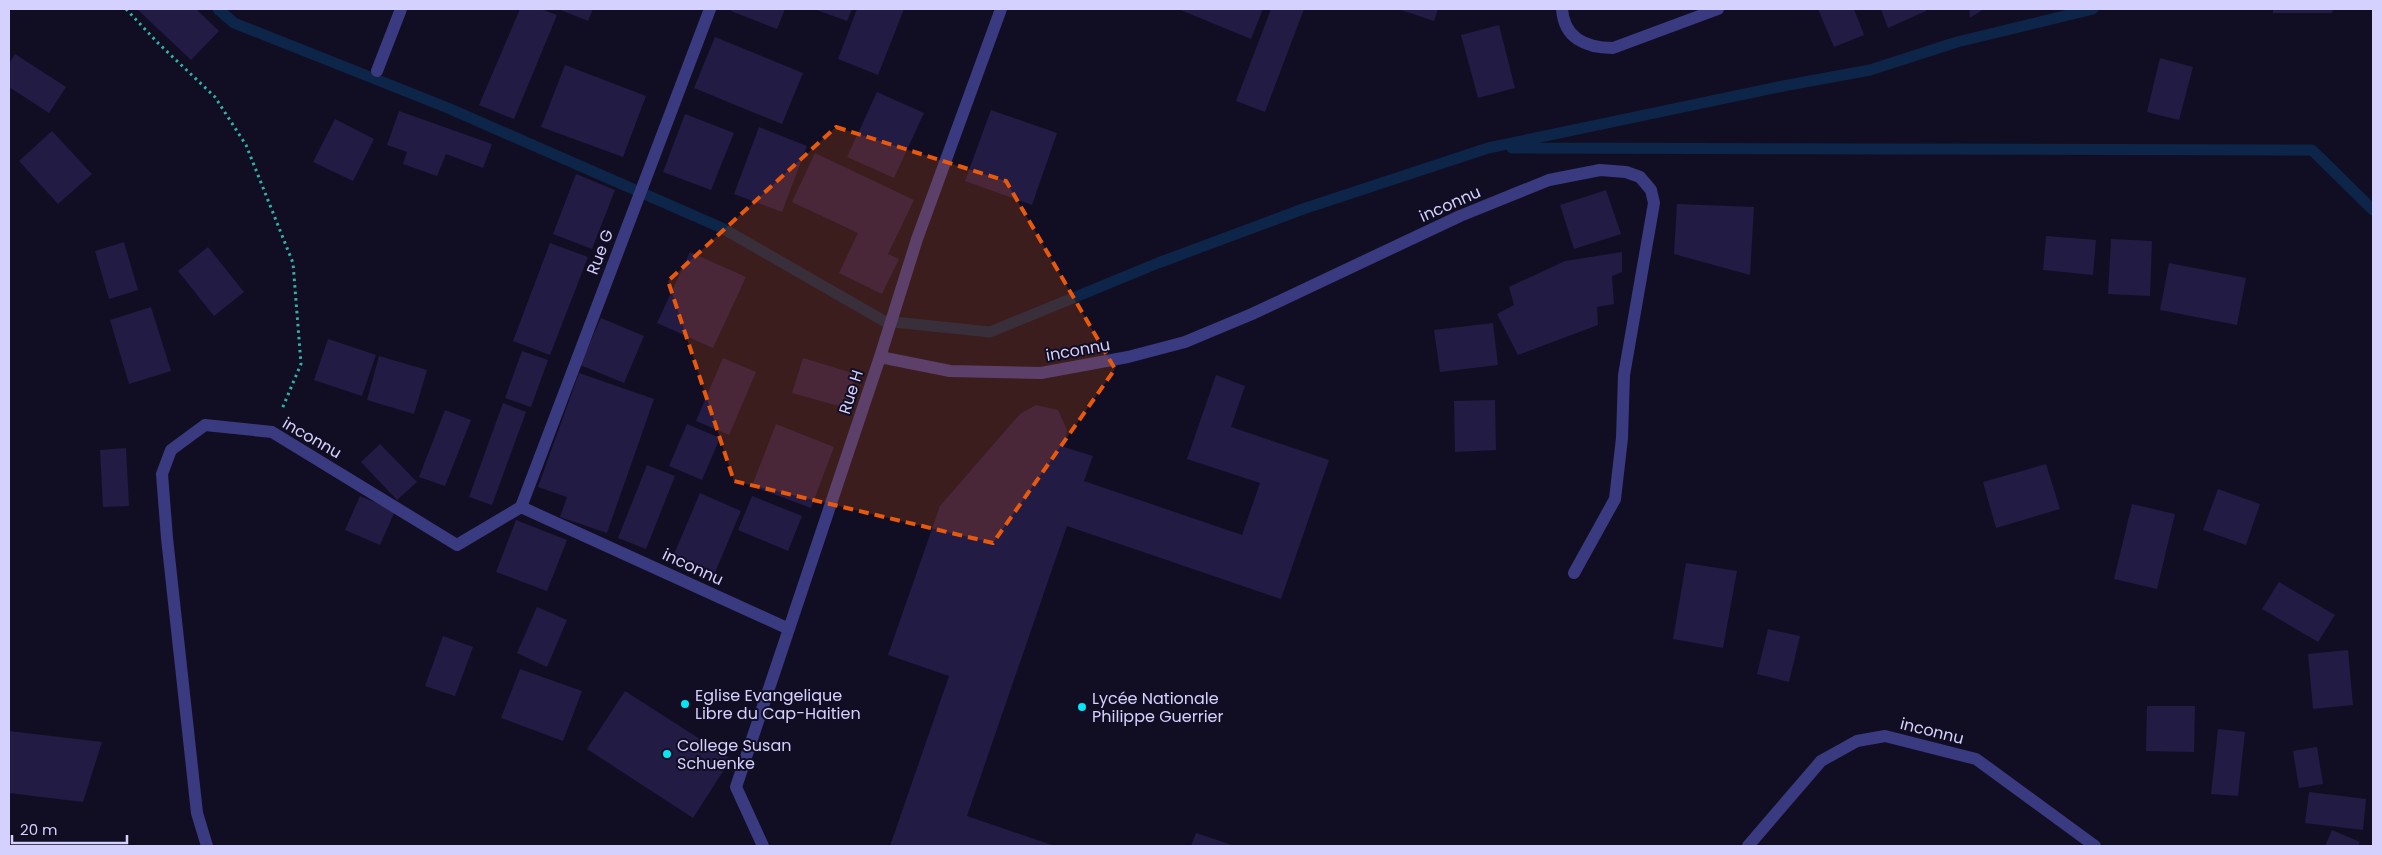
<svg xmlns="http://www.w3.org/2000/svg" width="2382" height="855" font-family="Poppins,sans-serif">
  <style>
    .lines { fill: none; stroke-linecap: round; stroke-linejoin: round }
    .stream { stroke: #0d2548; stroke-width: 11 }
    .building { fill: #221b44 }
    .path { stroke: #30b3a7; stroke-width: 3; stroke-dasharray: 2.5 4; stroke-linecap: butt }
    .minor { stroke: #3a3a81; stroke-width: 12 }
    .marked { fill: #e8590c; fill-opacity: 0.2; stroke: #e8590c; stroke-width: 4; stroke-dasharray: 10 6; stroke-linejoin: round }
    .poi-dot { fill: #04e7f7; stroke: #110e23; stroke-width: 2 }
    .labels { text-anchor: middle; dominant-baseline: central; stroke-width: 4; stroke-linejoin: round; paint-order: stroke }
    .street-label { font-size: 16px; fill: #d5d1fe; stroke: #110e23 }
    .poi-label { font-size: 16px; fill: #d5d1fe; stroke: #110e23; text-anchor: start }
  </style>
  <rect width="100%" height="100%" fill="#110e23"/>
  <g class="lines">
    <path class="stream" d="M218,9L234,23L448,108L722,228L884,321L990,332L1158,263L1303,209L1488,148L1783,86L1870,70L1957,42L2093,9
      M1512,148L2312,150L2373,210"/>
  </g>
  <path class="building" d="M137,9H196L219,31L191,60Z
    M520,9H541L557,15L514,119L479,105Z
    M558,9H593L588,21Z
    M732,9H785L777,29L731,11Z
    M814,9H852L847,21Z
    M857,9H904L878,75L838,59Z
    M1178,9H1263L1251,39Z
    M1271,9H1304L1265,112L1236,101Z
    M1398,9H1438L1434,21Z
    M1818,9H1854L1864,35L1834,47Z
    M1881,9H1926V11L1888,28Z
    M1969,9H1984L1970,18Z
    M2273,9H2333L2332,13H2273Z
    M1499,25L1515,88L1478,98L1461,35Z
    M715,37L803,73L782,124L694,88Z
    M15,54L66,87L49,113L9,87V64Z
    M2160,58L2193,67L2179,120L2147,112Z
    M565,65L646,96L623,157L541,127Z
    M877,92L924,113L894,178L847,157Z
    M991,110L1057,133L1032,205L965,181Z
    M399,111L492,144L483,168L446,154L437,176L403,164L407,152L387,145Z
    M685,114L734,133L711,190L663,172Z
    M335,119L374,139L353,181L313,162Z
    M759,127L807,146L782,212L734,194Z
    M52,131L92,174L58,204L19,161Z
    M815,153L914,200L888,254L899,259L882,294L839,273L858,233L792,202Z
    M576,174L615,190L592,249L553,234Z
    M1606,190L1621,234L1574,249L1560,205Z
    M1677,204L1754,207L1750,275L1674,254Z
    M2046,236L2096,240L2093,275L2043,270Z
    M2111,239L2152,241L2150,296L2108,294Z
    M124,242L138,290L109,299L95,251Z
    M550,243L588,257L550,355L513,341Z
    M208,247L244,292L214,316L178,271Z
    M690,252L746,277L713,348L657,323Z
    M1622,252V272L1612,276L1614,304L1597,307L1598,325L1518,355L1497,314L1514,305L1509,287L1565,261Z
    M2169,263L2246,278L2237,325L2160,310Z
    M151,307L171,371L129,384L110,320Z
    M601,318L644,336L624,383L580,365Z
    M1493,323L1498,365L1440,372L1434,330Z
    M328,339L376,355L362,396L314,380Z
    M522,351L548,360L531,407L505,398Z
    M379,356L427,370L414,414L367,400Z
    M723,358L756,372L729,435L696,421Z
    M803,358L856,374L846,408L792,393Z
    M579,373L654,399L607,533L560,517L567,497L538,487Z
    M1216,375L1245,386L1231,427L1329,460L1281,599L1067,526L967,816L1055,846H890L949,676L888,655L940,506L1020,414L1036,405L1058,410L1067,430L1064,447L1093,456L1084,481L1242,535L1260,483L1187,459Z
    M1495,400L1496,450L1455,452L1454,401Z
    M503,403L526,412L492,505L469,497Z
    M445,410L471,420L445,486L419,477Z
    M687,424L720,438L702,480L669,466Z
    M776,424L834,447L811,508L752,486Z
    M380,444L417,482L397,500L361,462Z
    M126,448L129,506L103,507L100,450Z
    M2046,464L2060,509L1996,528L1983,482Z
    M647,465L675,476L646,549L618,538Z
    M2218,489L2260,504L2246,545L2203,530Z
    M700,493L741,511L713,577L672,559Z
    M360,496L395,511L380,545L345,530Z
    M752,496L802,516L788,551L738,530Z
    M2132,504L2175,514L2157,589L2114,579Z
    M516,520L567,540L547,591L496,572Z
    M1686,563L1737,571L1723,648L1673,639Z
    M2279,582L2335,615L2318,642L2262,609Z
    M537,607L567,620L547,667L517,653Z
    M1768,629L1800,636L1789,682L1757,674Z
    M443,636L473,647L455,696L425,686Z
    M2348,650L2353,705L2313,709L2308,654Z
    M520,669L582,691L563,741L501,718Z
    M625,691L731,759L693,818L587,749Z
    M2147,706H2195L2194,752L2146,751Z
    M2218,729L2245,732L2238,796L2211,794Z
    M9,731L102,742L83,802L9,793Z
    M2317,747L2323,784L2299,788L2293,751Z
    M2309,792L2366,799L2363,830L2305,823Z
    M2332,830L2360,842L2358,846H2325Z
    M1196,833L1235,846H1191Z"/>
  <g class="lines">
    <path class="path" d="M126,9L158,43L215,97L246,145L293,263L301,364L282,409"/>
    <path class="minor" d="M1562,9C1564,38 1585,48 1613,48L1718,9
      M377,71L401,9
      M880,357L950,371L1041,373L1128,357L1185,342L1252,314L1460,216L1549,180L1600,170L1626,172L1640,177L1651,190L1654,203L1624,375L1622,438L1615,499L1574,573
      M521,507L710,9
      M521,507L789,629
      M207,846L197,813L167,538L162,474L171,450L205,425L272,432L457,545L521,507
      M763,846L736,787L880,357L917,239L1001,9
      M1748,846L1821,761L1857,741L1885,736L1976,759L2095,846"/>
  </g>
  <path class="marked" d="M836,127L1006,181L1115,369L993,543L734,481L668,281Z"/>
  <g class="poi-dot">
    <circle cx="685" cy="704" r="5"/>
    <circle cx="1082" cy="707" r="5"/>
    <circle cx="667" cy="754" r="5"/>
  </g>
  <g class="labels">
    <g class="street-label">
      <text transform="translate(1450 204) rotate(-24)">inconnu</text>
      <text transform="translate(600 252) rotate(-69)">Rue G</text>
      <text transform="translate(1078 350) rotate(-10)">inconnu</text>
      <text transform="translate(851 392) rotate(-72)">Rue H</text>
      <text transform="translate(312 438) rotate(30)">inconnu</text>
      <text transform="translate(693 567) rotate(25)">inconnu</text>
      <text transform="translate(1932 731) rotate(14)">inconnu</text>
    </g>
    <g class="poi-label">
      <text x="695" y="695">Eglise Evangelique<tspan x="695" dy="18">Libre du Cap-Haitien</tspan></text>
      <text x="1092" y="698">Lycée Nationale<tspan x="1092" dy="18">Philippe Guerrier</tspan></text>
      <text x="677" y="745">College Susan<tspan x="677" dy="18">Schuenke</tspan></text>
    </g>
  </g>
  <rect width="2382" height="855" fill="none" stroke="#d5d1fe" stroke-width="20"/>
  <path d="M12 835v8h115v-8" fill="none" stroke="#d5d1fe" stroke-width="2.5"/>
  <text x="20" y="835" font-size="15" fill="#d5d1fe" stroke="#110e23" stroke-width="4" paint-order="stroke">20 m</text>
</svg>
